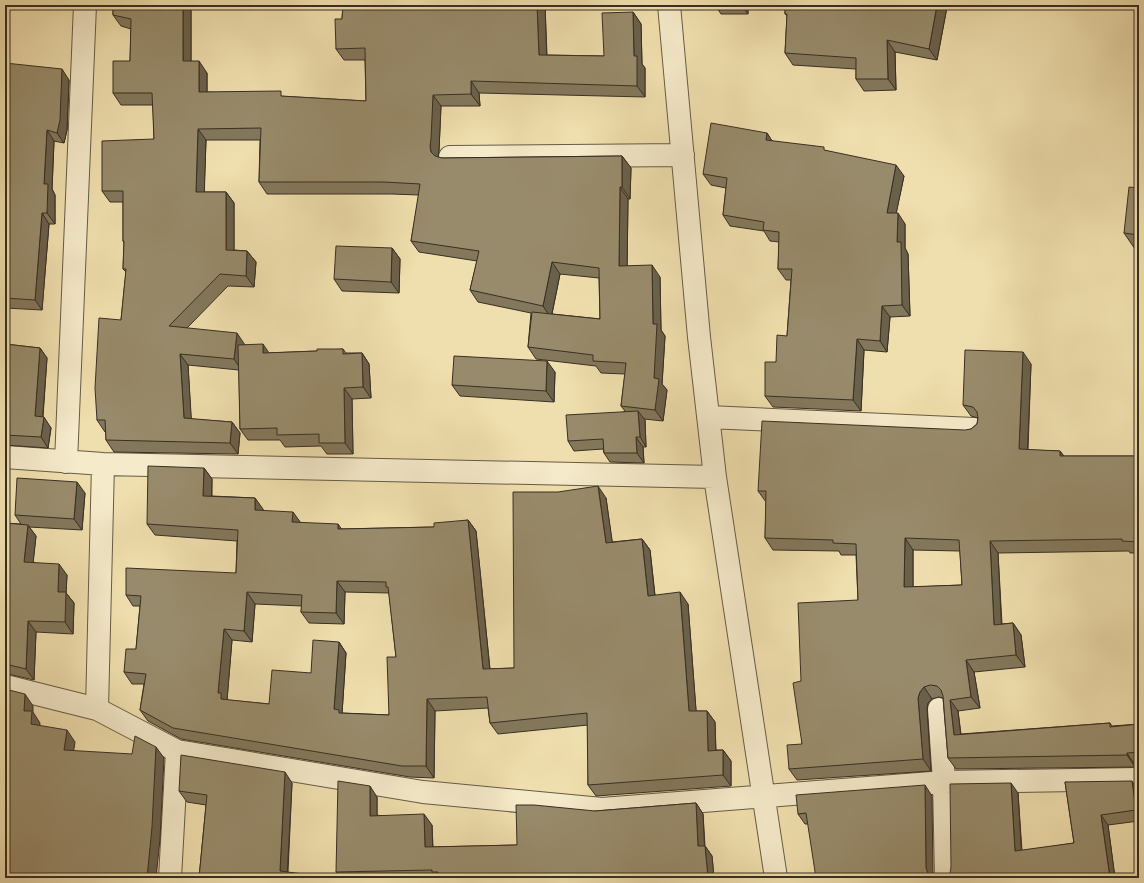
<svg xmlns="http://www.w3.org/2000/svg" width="1144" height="883" font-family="'IM FELL Great Primer',serif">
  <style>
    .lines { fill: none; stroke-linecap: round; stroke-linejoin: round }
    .minor-casing { stroke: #665b46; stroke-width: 24 }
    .minor { stroke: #f5eaca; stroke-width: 22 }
    .wall { fill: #83785c; stroke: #382f23; fill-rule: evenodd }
    .shaded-wall { fill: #6a614b; stroke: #382f23 }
    .building { fill: #988b6b; stroke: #382f23; fill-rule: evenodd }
  </style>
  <rect width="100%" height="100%" fill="#f0dfae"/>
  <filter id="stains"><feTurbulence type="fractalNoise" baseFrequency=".005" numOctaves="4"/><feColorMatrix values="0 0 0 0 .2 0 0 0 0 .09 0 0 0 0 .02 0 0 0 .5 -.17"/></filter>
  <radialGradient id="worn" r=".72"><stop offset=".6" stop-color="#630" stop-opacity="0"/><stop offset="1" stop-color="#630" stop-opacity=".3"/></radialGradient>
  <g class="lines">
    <g class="minor-casing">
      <path id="minor" d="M669,5L699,337L715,477L776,878
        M450,157L683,155
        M708,417L974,429
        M5,457L103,464L715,477
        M66,462L85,5
        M103,464L97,709L177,751L423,792L602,809L944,782L1139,779
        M5,686L97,709
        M939,709L944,782L946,878
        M170,878L177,751"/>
    </g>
    <use href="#minor" class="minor"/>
  </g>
  <path class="wall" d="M113,5H191V61L207,73V92L366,101L365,60H344L336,49L342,19L343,5H545L547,55L604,56L633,12L641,24L642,64L645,68V97L479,93L480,106H441L439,150L438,157L442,158L622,156L631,168L630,199H628L627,266L660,277L661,330L665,336L662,384L667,390L663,421L644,419L645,420L646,447H643L644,463L610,462L604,453L603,449L574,451L568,441L625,411L621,406L625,374L601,373L596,366L536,359L528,347L531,313L478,302L470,290L477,261L419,252L411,241L419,195L392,194H267L259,182L260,140H206L204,192H226L234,203V250L247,251L256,262L254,287L228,286L187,328L245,345L269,353L317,351L343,349L346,353H362L369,364L371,398L352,399L353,454H327L321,446L285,447L280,440H248L240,429L239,370L188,365L191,419L232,422L240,433L238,454L114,452L106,440V432H105L97,420L121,320L126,272L123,269L124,243L123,241V202H110L102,191L154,139L153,105H121L113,93L130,61L131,29L121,26L113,15ZM560,274L599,278L600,319L552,314Z
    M715,5H748V14H721Z
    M785,5H946L947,7L937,60L895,52L896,90L864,91L856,79V69L793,65L785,53L787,16L785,14Z
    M5,63L69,80L67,130L64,143L54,141L52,189L55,195V224H49L42,310L5,308Z
    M767,133L772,141L827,151L904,176L896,213L905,224V248L908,254L910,316L890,317L887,352L864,350L861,411L773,407L765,396L776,362L787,336L791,280H786L778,269L779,242L770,241L764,231L730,226L723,215L726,188L711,185L703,174Z
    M1139,188V249H1135L1124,233Z
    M392,248L400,259L399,293L342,291L334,279Z
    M5,344L40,348L47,358L43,417L51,428L48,448L5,445Z
    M1031,364L1028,450L1060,451L1064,456H1139V553H1130L1129,551L998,553L1002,624L1013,623L1021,635L1025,667L974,672L980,708L958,711L961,734L1110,723L1112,726L1139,724V765H1135V767L956,769L948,758L943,698L939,697L932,699L928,703L927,709L931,771L797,780L789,769L802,744L801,681L858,600L856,555H841L839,551L773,550L765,538L766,502L758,491L971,429L977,424L978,418L971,416L963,405ZM913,550L960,551L962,585L913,587Z
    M555,372L554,402L460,396L452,385Z
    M204,468L212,479V496L255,498L263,510L300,523L342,529L434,527L468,520L476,531L490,669L514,668L606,498L612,542L642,539L650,550L655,595L688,604L696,711H707L715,722L716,750H723L731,761V786L596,796L588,785V725L498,734L490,723L488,708L435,711L434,778L410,777L181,739L148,721L140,710L144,684H132L124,672L136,649L140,606H133L126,595L236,573L237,541L155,535L147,524ZM345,592L389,593L396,657L389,715L342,713L346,653L339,642L311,673L269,704L227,700L232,640L252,642L255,604L302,606L301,612L309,623L344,624Z
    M85,493L82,530L29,527L36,536L33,562L67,575L66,593L74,603L73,634L36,632L34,680L8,674H5V523L21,524L15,515Z
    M1065,782L1139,792V821L1108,825L1115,878H946L1018,793L1022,851L1074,843Z
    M292,783L288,872L199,878L206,805L187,802L179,791Z
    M932,796L808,824H805L798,814Z
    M377,797V815L432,825L433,847L517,845L595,811L696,803L703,814L705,846L712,856L714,878H340L336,872Z"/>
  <path class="shaded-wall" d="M183,5H191V73L183,61Z
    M537,5H545L547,66L539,55Z
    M741,5H748V14Z
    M937,5H946L947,7L937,60L929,49Z
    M633,12L641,24L642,64L645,68V97L637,86L634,56Z
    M887,40L895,52L896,90L888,79Z
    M199,61L207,73V103L199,92Z
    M62,69L69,80L67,130L64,143L57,133Z
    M471,81L479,93L480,106L471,94Z
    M433,95L441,106L439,150L438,158L439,164L431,152L430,146Z
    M198,129L206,140L204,203L196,192Z
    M47,130L54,141L52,189L55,195V224L47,213L44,184Z
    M767,133L774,144L766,140Z
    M622,156L631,168L630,199L622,187Z
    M896,165L904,176L894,224L887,213Z
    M620,187L628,199L627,277L619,266Z
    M226,192L234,203V261L226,250Z
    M42,213L49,224L42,310L35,300Z
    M898,213L905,224V248L908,254L910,316L902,305L897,242Z
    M392,248L400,259L399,293L391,282Z
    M247,251L256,262L254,287L246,276Z
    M552,262L560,274L551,318L543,306Z
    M652,265L660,277L661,330L665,336L662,384L667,390L663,421L655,410L654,378Z
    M882,306L890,317L887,352L880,341Z
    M237,333L245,345L242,371L234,359Z
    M857,339L864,350L861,411L853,400Z
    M263,344L271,356L263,353Z
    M40,348L47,358L42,426L35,416Z
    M1023,352L1031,364L1027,461L1019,449Z
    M362,353L369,364L371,398L363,387Z
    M180,354L188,365L192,430L184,418Z
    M547,361L555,372L554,402L546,391Z
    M344,388L352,399L353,454L345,443Z
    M638,411L645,420L646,447L640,437Z
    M44,417L51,428L48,448L41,437Z
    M232,422L240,433L238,454L230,443Z
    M636,437L643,447L644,463L637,453Z
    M1060,451L1068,463L1060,456Z
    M204,468L212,479L211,507L203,496Z
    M77,482L85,493L82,530L74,519Z
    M598,486L606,498L614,554L606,543Z
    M255,498L263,509V521L255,510Z
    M293,512L301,523L292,522Z
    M468,520L476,531L491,681L483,669Z
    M338,524L346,535L338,529Z
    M28,525L36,536L32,573L24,562Z
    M905,538L913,550V599L904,587Z
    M642,539L650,550L656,607L648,596Z
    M990,541L998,553L1002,637L994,625Z
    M59,564L67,575L66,593L74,603L73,634L65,622L58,592Z
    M337,581L345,592L344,624L336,613Z
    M247,592L255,604L252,642L244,631Z
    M680,592L688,604L697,723L689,711Z
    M28,621L36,632L34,680L26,669Z
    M1013,623L1021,635L1025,667L1016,655Z
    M224,629L232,640L227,700L221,699L218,693Z
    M339,642L346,653L342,714L347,721L334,709Z
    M966,660L974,672L980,708L971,697Z
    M924,687L932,699L928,703L927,709L931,771L923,759L918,698L920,692Z
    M25,694L33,706V712L40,723L39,736L31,724L24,711Z
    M427,699L435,711L434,778L426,766Z
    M950,700L958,711L962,746L954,735Z
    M707,711L715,722L716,762L708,751Z
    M67,730L75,742L72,762L64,750Z
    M156,747L164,758L160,839L156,878H147Z
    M723,750L731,761V786L723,775Z
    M1127,753L1135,765V767L1127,755Z
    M285,772L292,783L287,878L280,871Z
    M1132,781L1139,792V814L1136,810Z
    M1011,783L1018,793L1022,862L1015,851Z
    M925,785L932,796L933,878H931L928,874L926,868Z
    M370,786L377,797V826L370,816Z
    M696,803L703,814L705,857L698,846Z
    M424,814L432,825L433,858L425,847Z
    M1101,815L1108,825L1115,878H1110Z
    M705,846L712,856L714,878H708Z
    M303,874L306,878H303Z"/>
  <path class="building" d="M113,5H183V61H199V92L281,91V96L366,101L365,48L336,49L335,19H342L343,5H537L539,55L604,56L602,13L633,12L634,56H637V86L471,81V94L433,95L431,139L430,146L431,152L435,156L442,158L622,156V187H620L619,266L652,265L653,324H657L654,378L659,379L655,410L621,406L626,363L593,361V355L528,347L532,312L600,319L599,268L552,262L543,306L470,290L479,251L411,241L420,184L384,182H259L261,128L198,129L196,192H226V250L247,251L246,276L220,274L169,326L237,333L234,359L180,354L184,418L232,422L230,443L106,440L105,420H97L95,388L99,318L121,320L126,269H123L124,241H123V191H102V141L154,139L152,93H113V61H130L131,19L113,15Z
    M785,5H937L929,49L887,40L888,79H856V58L785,53L787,14H785Z
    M5,63L62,69L60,120L57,133L47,130L44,184H48L47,213H42L35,300L5,298Z
    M711,123L767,133L766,140L824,147V150L896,165L887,213H898L897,242H901L902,305L882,306L880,341L857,339L853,400L765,396V362H776L777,335L787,336L792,269H778L779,232L763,230L764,222L723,215L727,178L703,174Z
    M1129,187L1139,188V235L1124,233Z
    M336,246L392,248L391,282L334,279Z
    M5,344L40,348L35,416L44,417L41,437L5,435Z
    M263,344V353L317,351V349H343V354L362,353L363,387L344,388L345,443H319V434L277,435V428L240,429L238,345Z
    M965,350L1023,352L1019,449L1060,451V456H1139V542L1122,541V539L990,541L994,625L1013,623L1016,655L966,660L971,697L950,700L954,735L1110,723V727L1139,724V752L1127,753V755L948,758L943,696L941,690L937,686L930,685L924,687L920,692L918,698L923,759L789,769L787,745L802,744L793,683L801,681L798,603L858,600L856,544L833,543V540L765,538L766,491H758L762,421L965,430L971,429L977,424L978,418L977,412L973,407L963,405ZM905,538L959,540L962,585L904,587Z
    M454,356L547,361L546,391L452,385Z
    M638,411L640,437H636L637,453H604L603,439L568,441L566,415Z
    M148,466L204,468L203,496L255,498V510L293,512L292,522L338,524V529L434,527V523L468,520L483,669L514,668L513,492H558L598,486L606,543L642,539L648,596L680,592L689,711H707L708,751L723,750V775L588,785L587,713L490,723L487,697L427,699L426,766H402L173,728L140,710L146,674L124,672L126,649H136L141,596L126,595V568L236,573L238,530L147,524ZM337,581L386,582V587H388L396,657H387L389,715L339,713V710L334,709L339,642L313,640L311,673L272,670L269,704L221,699V693H218L224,629L244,631L247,592L302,595L301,612L336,613Z
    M17,478L77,482L74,519L15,515Z
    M5,523L28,525L24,562L59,564L58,592H66L65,622L28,621L26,669L5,664Z
    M5,689L25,694L24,711H32L31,724L67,730L64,750L132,754L135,736L156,747L152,827L147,878H5Z
    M181,755L285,772L280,871L303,874V878H199L207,795L179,791Z
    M338,781L370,786V816L424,814L425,847L517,845L516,805H534L595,811L696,803L698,846H705L708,878H438V872H432V870L336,872Z
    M1132,781L1136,810L1101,815L1110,878H946L950,873L951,867L950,784L1011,783L1015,851L1074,843L1065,782Z
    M925,785L926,868L928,874L932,878H816L806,813L798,814L796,795Z"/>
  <rect width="1144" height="883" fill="none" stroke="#f0dfae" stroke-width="20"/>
  <rect x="6" y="6" width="1132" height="871" fill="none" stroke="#382f23" stroke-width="2"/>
  <rect x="10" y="10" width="1124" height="863" fill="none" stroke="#382f23"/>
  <rect width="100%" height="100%" filter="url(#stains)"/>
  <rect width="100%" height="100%" fill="url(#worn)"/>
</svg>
